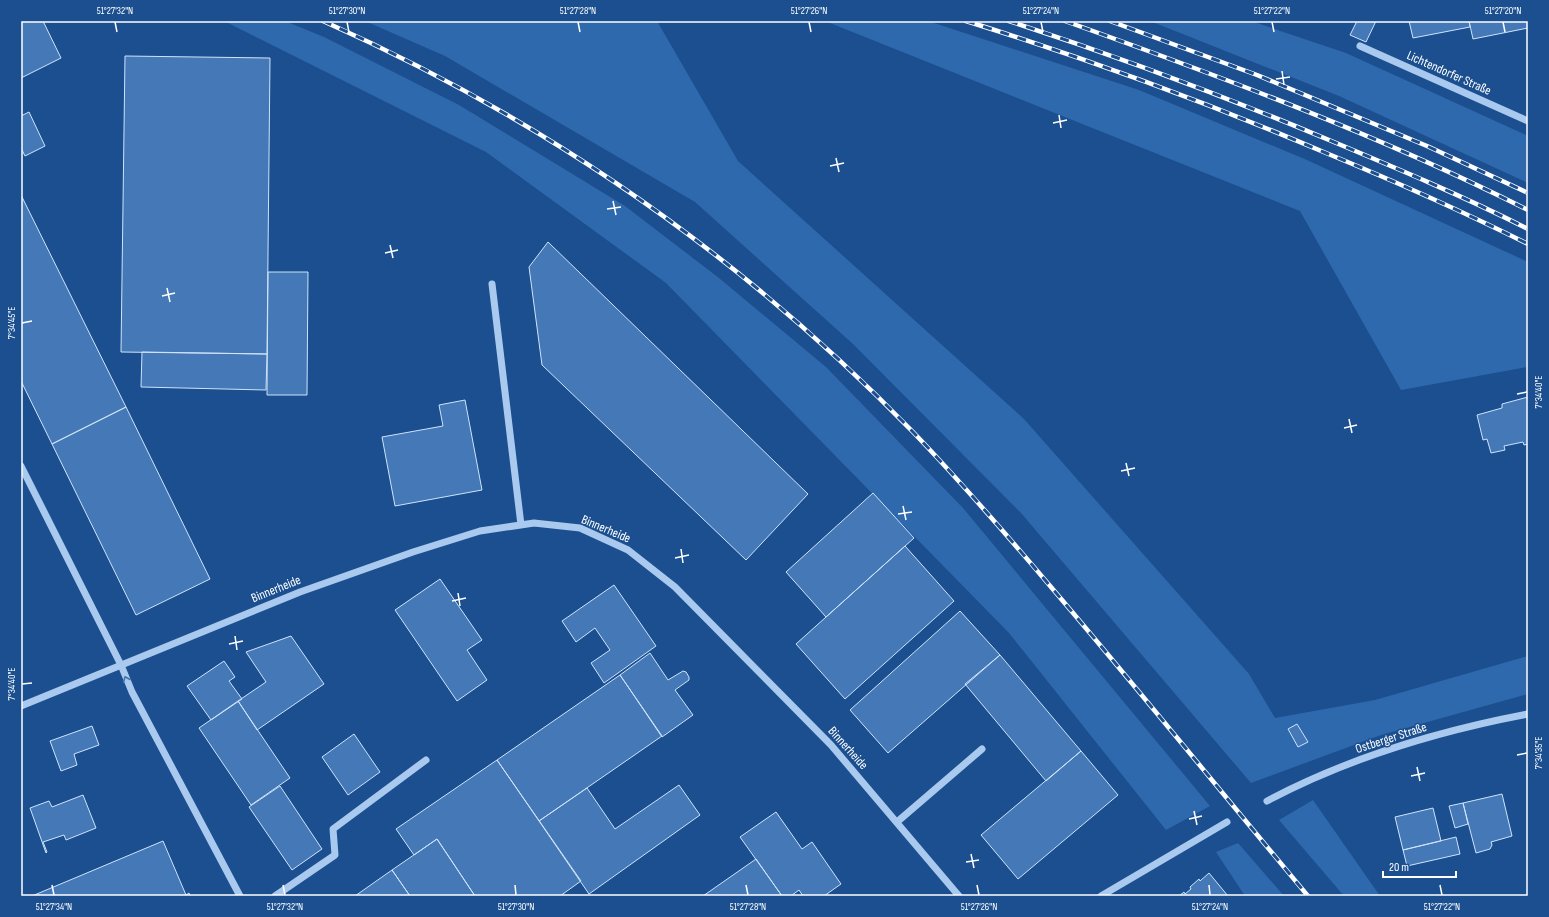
<svg xmlns="http://www.w3.org/2000/svg" width="1549" height="917" font-family="'Sofia Sans Condensed',sans-serif">
  <style>
    .green { fill: #2e69ad }
    .building { fill: #4478b7; stroke: #cfe3fa }
    .lines { fill: none; stroke-linecap: round; stroke-linejoin: round }
    .minor { stroke: #a9c9ee; stroke-width: 7 }
    .rail-casing { stroke: #fff; stroke-width: 4.5 }
    .rail { stroke: #1b4f8f; stroke-width: 3; stroke-dasharray: 9; stroke-linecap: butt }
    .oneway { stroke: #4674ac }
    .ticks { fill: none; stroke: #fff; stroke-width: 1.5 }
    .labels { text-anchor: middle; dominant-baseline: central; stroke-width: 3; stroke-linejoin: round; paint-order: stroke }
    .street-label { font-size: 13px; fill: #fff; stroke: #1b4f8f }
    .neatline { fill: none; stroke: #fff; stroke-width: 1.5 }
    .ticks-label { font-size: 10px; text-anchor: middle; fill: #fff }
  </style>
  <rect width="100%" height="100%" fill="#1b4f8f"/>
  <path class="green" d="M224,21H285L324,37L459,105L625,206L719,278L826,367L963,508L1210,806L1166,830L1009,633L666,283L486,152Z
    M365,21H657L738,161L1024,419L1249,674L1275,718L1375,700L1528,656V694L1381,735L1251,783L1021,513L853,344L695,202L445,56Z
    M825,21H928L1139,90L1307,160L1528,262V367L1401,390L1300,211Z
    M1150,21H1251L1346,53L1528,136V183L1339,96Z
    M1313,800L1380,896H1344L1279,820Z
    M1238,843L1284,896H1245L1216,852Z"/>
  <path class="building" d="M21,21H43L61,58L21,78Z
    M1357,21H1376L1366,42L1350,35Z
    M1409,21H1469L1470,27L1413,38Z
    M1469,21H1528V28L1473,39Z
    M125,56L270,58L267,354L121,352Z
    M29,112L45,146L25,156L21,148V116Z
    M21,195L126,407L52,444L21,381Z
    M548,242L808,494L746,560L542,365L529,267Z
    M268,272H308L307,395H267Z
    M142,352L267,354L266,390L141,387Z
    M1528,397V444L1524,445L1523,442L1504,446L1505,450L1491,453L1487,439L1483,440L1477,415L1502,408V404Z
    M465,400L482,490L395,506L382,437L443,426L439,405Z
    M126,407L210,579L136,615L52,444Z
    M873,493L914,538L826,617L786,572Z
    M905,546L954,601L845,699L796,644Z
    M440,579L482,640L467,650L487,680L457,701L395,610Z
    M614,585L656,646L604,683L591,663L610,650L595,628L576,642L562,621Z
    M960,611L1000,655L888,753L850,710Z
    M291,636L324,684L257,730L238,701L266,682L246,652Z
    M650,653L668,680L683,671L686,672L689,677V680L675,690L693,715L662,737L620,675Z
    M1000,655L1081,751L1046,781L965,684Z
    M224,661L235,677L229,681L242,699L211,720L187,686Z
    M620,675L662,736L539,821L497,760Z
    M238,701L290,778L251,805L199,728Z
    M1297,724L1308,742L1298,747L1288,729Z
    M92,726L99,745L74,754L77,765L61,771L50,741Z
    M354,734L380,772L348,795L322,757Z
    M1081,751L1118,795L1018,879L981,835Z
    M497,760L581,881L560,896H475L437,839L414,855L396,829Z
    M679,785L700,815L589,894L539,821L587,788L615,829Z
    M280,786L322,849L292,870L249,807Z
    M1502,794L1512,836L1491,842L1492,845L1490,849L1476,853L1463,803Z
    M83,795L96,828L66,840L64,835L43,842L47,852L46,853L30,808L49,801L52,807Z
    M1463,803L1468,824L1455,828L1449,806Z
    M1433,808L1441,841L1403,850L1395,817Z
    M776,812L802,849L812,842L841,884L824,896H803L799,890L791,896H782L740,837Z
    M1456,837L1460,854L1407,866L1403,850Z
    M437,839L475,896H410L392,870Z
    M163,841L186,895L189,893L190,896H32Z
    M756,859L782,896H703Z
    M392,870L410,896H355Z
    M1209,873L1228,896H1179L1184,892L1185,894L1191,889L1190,887L1199,879L1200,881Z"/>
  <g class="lines">
    <path class="minor" d="M1360,46L1528,121
      M492,284L521,525
      M21,466L121,665L132,692L240,896
      M21,706L300,592L413,552L480,531L534,523L580,528L628,550L675,587L831,745L959,896
      M1267,801C1348,758 1438,731 1528,714
      M897,822L982,749
      M275,896L335,855L333,829L426,760
      M1101,896L1227,822"/>
    <g class="rail-casing">
      <path id="rail" d="M323,21C546,120 743,257 913,432C961,482 1006,534 1051,587C1138,689 1222,793 1308,896
        M966,21C1088,59 1208,103 1326,153C1394,181 1462,211 1528,244
        M1009,21C1117,56 1224,96 1329,140C1396,168 1463,196 1528,229
        M1065,21C1222,77 1379,135 1528,210
        M1110,21L1257,75L1427,146L1528,193"/>
    </g>
    <use href="#rail" class="rail"/>
  </g>
  <defs><path id="oneway-chevron" d="M-2-3.5L2.5 0L-2 3.5" fill="none" stroke-width="1.6" stroke-linecap="round" stroke-linejoin="round"/></defs>
  <use class="oneway" href="#oneway-chevron" transform="translate(126 679) rotate(-113)"/>
  <path class="ticks" d="M115,22L117,32M347,22L349,32M578,22L580,32M809,22L811,32M1041,22L1043,32M1272,22L1274,32M1503,22L1505,32M1282,71L1284,85M1276,79L1290,77M1059,115L1061,128M1053,123L1067,120M836,158L839,172M830,166L844,163M613,201L616,215M607,209L621,207M390,245L393,258M385,253L398,250M167,288L170,302M162,296L175,293M22,323L32,321M1517,394L1527,392M1349,419L1352,433M1344,428L1357,425M1126,463L1129,476M1121,471L1135,468M903,506L906,520M898,514L912,512M681,549L683,563M675,558L689,555M458,593L460,606M452,601L466,598M235,636L237,650M229,644L243,641M22,684L32,683M1517,755L1527,753M1417,767L1420,781M1411,776L1425,773M1194,811L1197,825M1189,819L1202,816M971,854L974,868M966,862L979,860M52,885L54,895M283,885L285,895M515,885L516,895M746,885L748,895M977,885L979,895M1209,885L1210,895M1440,885L1442,895"/>
  <g class="labels">
    <g class="street-label">
      <text transform="translate(1449 73) rotate(24)">Lichtendorfer Straße</text>
      <text transform="translate(606 529) rotate(23)">Binnerheide</text>
      <text transform="translate(276 589) rotate(-22)">Binnerheide</text>
      <text transform="translate(1391 738) rotate(-18)">Ostberger Straße</text>
      <text transform="translate(848 748) rotate(48)">Binnerheide</text>
    </g>
  </g>
  <rect width="1549" height="917" fill="none" stroke="#1b4f8f" stroke-width="44"/>
  <path d="M1383 871v6h73v-6" fill="none" stroke="#ffffff" stroke-width="2"/>
  <text x="1389" y="871" font-size="12" fill="#ffffff" stroke="#1b4f8f" stroke-width="3" paint-order="stroke">20 m</text>
  <rect x="22" y="22" width="1505" height="873" class="neatline"/>
  <g class="ticks-label">
    <text x="115" y="14">51°27'32"N</text>
    <text x="347" y="14">51°27'30"N</text>
    <text x="578" y="14">51°27'28"N</text>
    <text x="809" y="14">51°27'26"N</text>
    <text x="1041" y="14">51°27'24"N</text>
    <text x="1272" y="14">51°27'22"N</text>
    <text x="1503" y="14">51°27'20"N</text>
    <text transform="translate(11 323) rotate(-90)" y="4">7°34'45"E</text>
    <text transform="translate(1538 392) rotate(-90)" y="4">7°34'40"E</text>
    <text transform="translate(11 684) rotate(-90)" y="4">7°34'40"E</text>
    <text transform="translate(1538 753) rotate(-90)" y="4">7°34'35"E</text>
    <text x="54" y="910">51°27'34"N</text>
    <text x="285" y="910">51°27'32"N</text>
    <text x="516" y="910">51°27'30"N</text>
    <text x="748" y="910">51°27'28"N</text>
    <text x="979" y="910">51°27'26"N</text>
    <text x="1210" y="910">51°27'24"N</text>
    <text x="1442" y="910">51°27'22"N</text>
  </g>
</svg>
